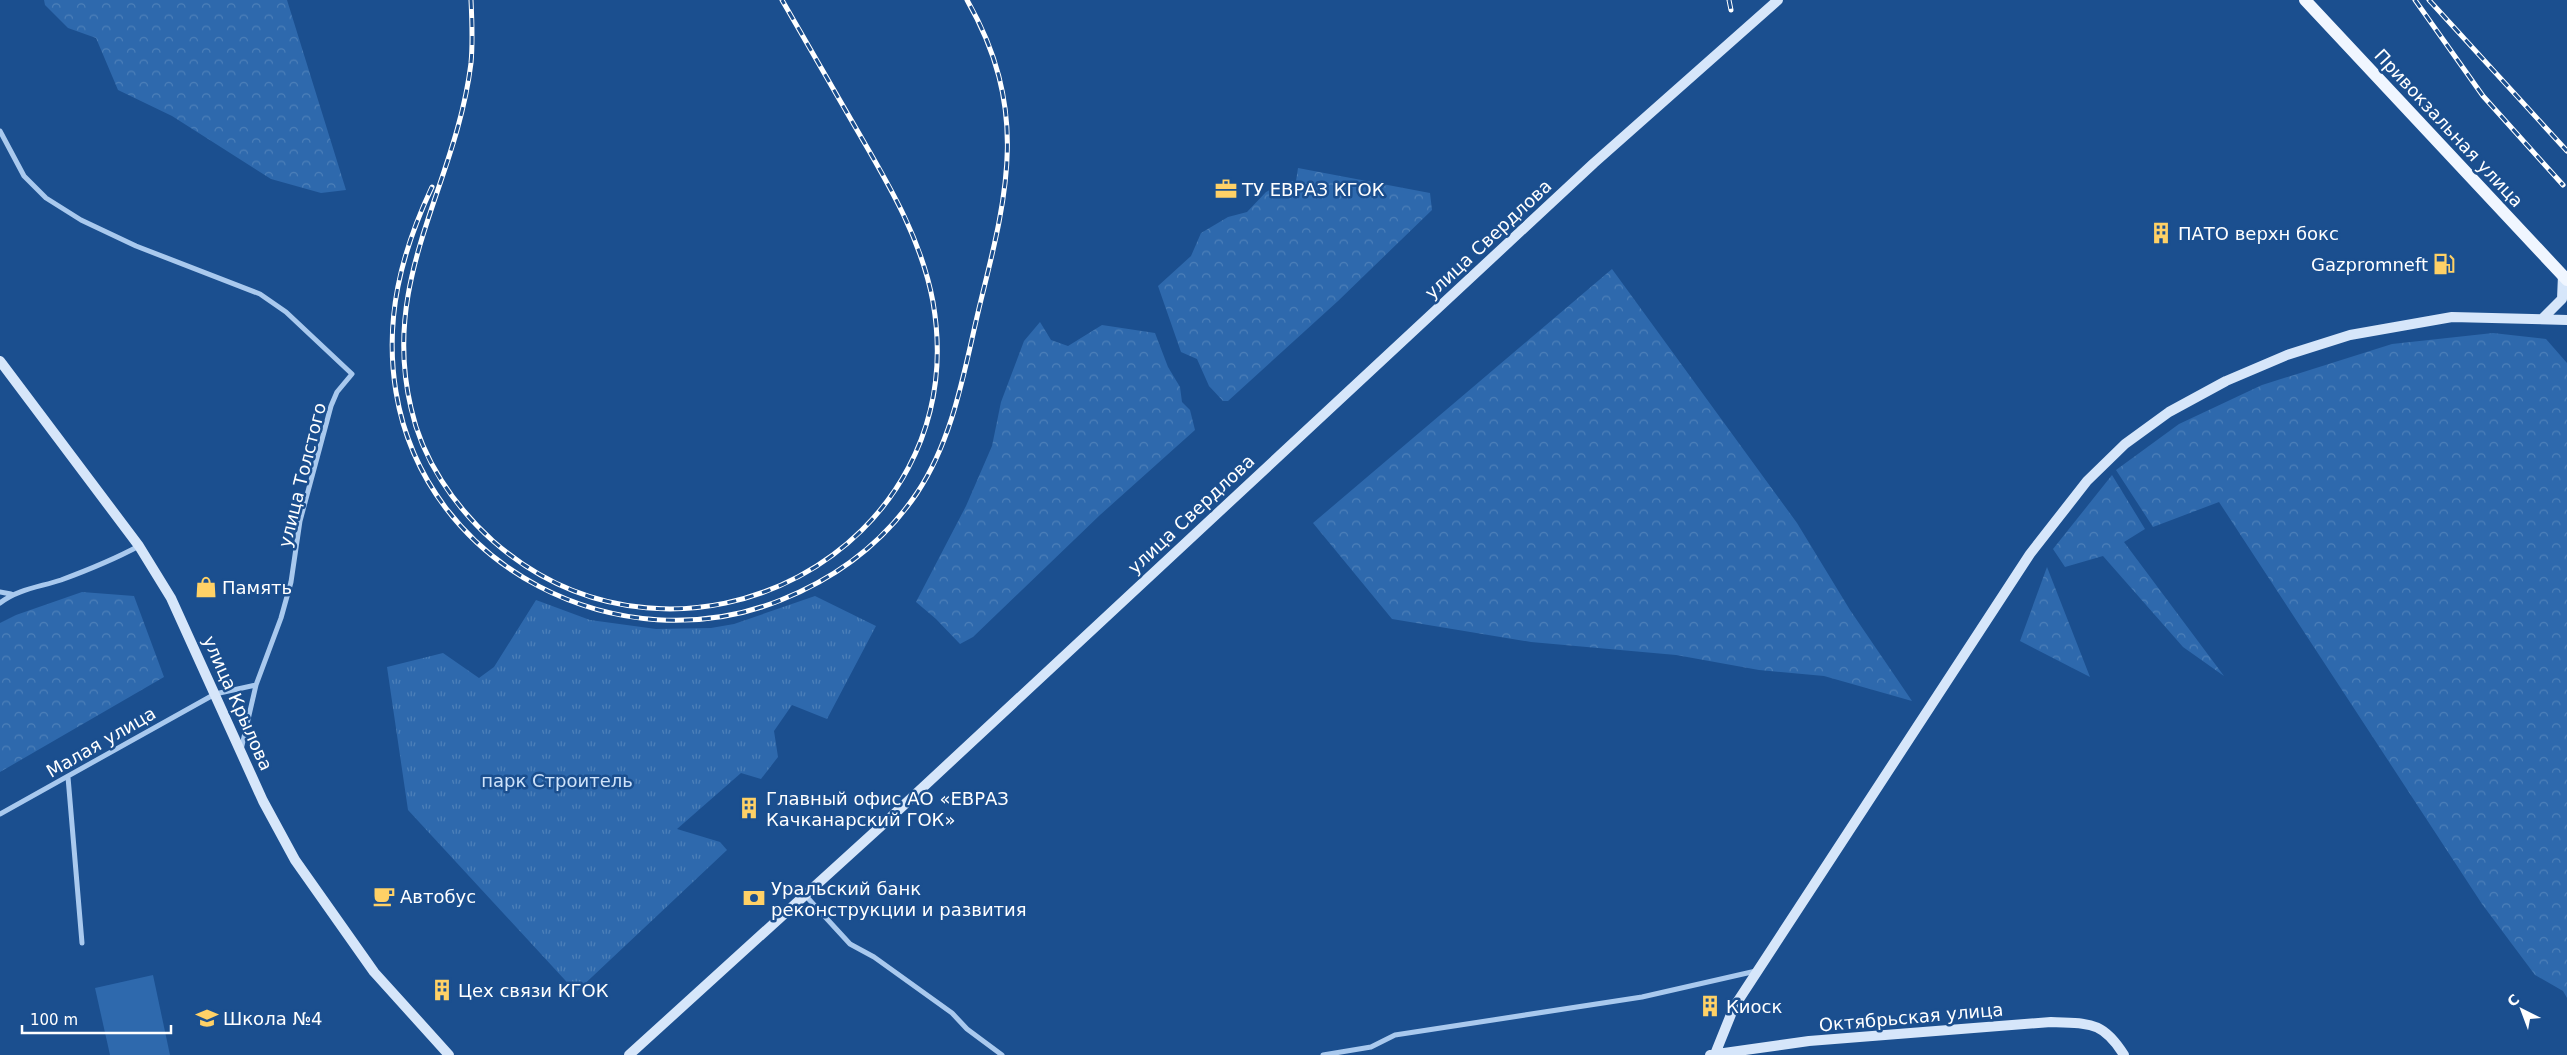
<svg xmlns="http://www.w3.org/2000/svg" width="2567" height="1055" font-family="'DejaVu Sans',sans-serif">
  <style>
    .grass { fill: #2e69ad }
    .forest { fill: url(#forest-crowns) }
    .park { fill: url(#park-tufts) }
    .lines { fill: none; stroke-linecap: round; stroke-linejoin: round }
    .street { stroke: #a9c9ee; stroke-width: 5 }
    .secondary { stroke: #d6e6fa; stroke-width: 10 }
    .primary { stroke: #f0f6ff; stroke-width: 12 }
    .rail-casing { stroke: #fff; stroke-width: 5 }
    .rail { stroke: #1b4f8f; stroke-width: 3; stroke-dasharray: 9; stroke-linecap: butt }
    .labels { text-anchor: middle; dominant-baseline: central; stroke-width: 5; stroke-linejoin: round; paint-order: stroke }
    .street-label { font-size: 18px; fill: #fff; stroke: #1b4f8f }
    .poi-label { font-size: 18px; fill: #fff; stroke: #1b4f8f; text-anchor: start }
    .park-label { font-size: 18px; fill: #cfe3fa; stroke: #1b4f8f }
  </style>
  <defs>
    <pattern id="forest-crowns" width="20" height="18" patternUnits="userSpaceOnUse" patternTransform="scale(1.25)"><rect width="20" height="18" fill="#2e69ad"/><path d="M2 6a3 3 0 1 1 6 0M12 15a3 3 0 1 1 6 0" fill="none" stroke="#4d80b9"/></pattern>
    <pattern id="park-tufts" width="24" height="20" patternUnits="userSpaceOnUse" patternTransform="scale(1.25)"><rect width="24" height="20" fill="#2e69ad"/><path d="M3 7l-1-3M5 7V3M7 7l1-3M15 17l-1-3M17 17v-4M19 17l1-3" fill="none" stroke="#4d80b9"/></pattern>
  </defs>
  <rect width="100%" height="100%" fill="#1b4f8f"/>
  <path class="grass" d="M153,975L170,1055H110L95,988Z"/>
  <path class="forest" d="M44,0H287L346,190L321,193L271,179L172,116L118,90L96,38L68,28L45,5Z
    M1298,168L1430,193L1432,210L1338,301L1228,401H1223L1209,386L1197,359L1181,352L1158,286L1191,256L1201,233L1228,217L1247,212L1266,192L1285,182L1296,181Z
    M1612,269L1797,523L1850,610L1912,701L1824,676L1759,670L1676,655L1531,642L1392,619L1313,523Z
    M1040,322L1051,340L1068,346L1102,325L1155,333L1168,367L1180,387L1182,402L1190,410L1195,430L1100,515L973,637L960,644L936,619L916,602L966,506L992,446L1001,402L1024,341Z
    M2493,333L2546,339L2567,363V998L2563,991L2535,975L2482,904L2219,502L2153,527L2116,470L2179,424L2262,385L2392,344Z
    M2112,475L2145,529L2124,542L2224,676L2183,647L2103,556L2065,567L2053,549Z
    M2047,567L2090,677L2020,641Z
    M82,592L134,596L164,677L0,772V623L16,615Z"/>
  <path class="park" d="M815,596L876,626L827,719L792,705L774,731L778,757L761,779L741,773L677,829L720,842L727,850L576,992L408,810L387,667L443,653L479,678L494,667L536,600L590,620L656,629L711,628L734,624Z"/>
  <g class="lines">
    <path class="street" d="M0,131L24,176L46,198L81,220L136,246L260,294L286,312L352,374L337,392L331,406L300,521L291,582L281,618L256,685L241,750
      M0,592L11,594
      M0,603C18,589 40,587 61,580C88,570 113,560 139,546
      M68,777L82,943
      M0,814L215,694L256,685
      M805,895L850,944L874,957L952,1013L967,1029L1002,1055
      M1323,1055L1371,1047L1395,1035L1642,997L1756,971"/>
    <path class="secondary" d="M2542,319L2562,299L2563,275
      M0,361L139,546L171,598L263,801L295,860L374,972L449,1055
      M1715,1054L1734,1007L2030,554L2087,481L2125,444L2169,412L2226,381L2287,355L2350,335L2452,317L2567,320
      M629,1055L891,817L1594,163L1778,0
      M1710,1055L1809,1041L2051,1022C2089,1024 2102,1020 2124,1055"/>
    <path class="primary" d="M2305,0L2567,280"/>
    <g class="rail-casing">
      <path id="rail" d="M471,0C472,21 473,42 471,63C456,186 380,277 411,408C422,459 454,506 493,541C679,705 976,551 933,302C921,238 889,185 857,130C832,87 807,43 782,0
        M1729,0L1731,10
        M2415,0L2483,96L2563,185
        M2429,0L2567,151
        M432,187C401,253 384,319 396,392C425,568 620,665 781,600C836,578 884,542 917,493C955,436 965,365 981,300C1009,188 1028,107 967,0"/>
    </g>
    <use href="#rail" class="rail"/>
  </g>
  <defs>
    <g id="office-bare" transform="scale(1.725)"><path d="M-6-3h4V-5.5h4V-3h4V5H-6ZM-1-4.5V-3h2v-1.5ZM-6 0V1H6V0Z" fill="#ffd166" stroke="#1b4f8f" stroke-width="2.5" paint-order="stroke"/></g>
    <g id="building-bare" transform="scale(1.725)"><path d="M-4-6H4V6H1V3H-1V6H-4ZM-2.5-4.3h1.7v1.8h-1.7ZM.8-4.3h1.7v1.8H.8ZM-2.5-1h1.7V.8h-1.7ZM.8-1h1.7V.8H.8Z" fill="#ffd166" stroke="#1b4f8f" stroke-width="2.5" paint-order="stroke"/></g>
    <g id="fuel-bare" transform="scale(1.725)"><path d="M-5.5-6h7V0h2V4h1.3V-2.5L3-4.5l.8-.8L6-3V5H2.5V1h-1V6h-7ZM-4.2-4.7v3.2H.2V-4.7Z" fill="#ffd166" stroke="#1b4f8f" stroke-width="2.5" paint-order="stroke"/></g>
    <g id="shop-bare" transform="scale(1.725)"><path d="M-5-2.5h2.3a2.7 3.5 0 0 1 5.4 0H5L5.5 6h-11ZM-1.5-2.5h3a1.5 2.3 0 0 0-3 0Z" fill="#ffd166" stroke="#1b4f8f" stroke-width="2.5" paint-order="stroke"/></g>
    <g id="cafe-bare" transform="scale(1.725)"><path d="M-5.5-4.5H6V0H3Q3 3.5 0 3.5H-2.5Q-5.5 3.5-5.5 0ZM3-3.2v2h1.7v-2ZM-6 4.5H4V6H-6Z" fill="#ffd166" stroke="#1b4f8f" stroke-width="2.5" paint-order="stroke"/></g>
    <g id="bank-bare" transform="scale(1.725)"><path d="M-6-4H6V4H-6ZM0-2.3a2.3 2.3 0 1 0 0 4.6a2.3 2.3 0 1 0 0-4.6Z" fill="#ffd166" stroke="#1b4f8f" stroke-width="2.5" paint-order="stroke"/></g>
    <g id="school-bare" transform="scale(1.725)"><path d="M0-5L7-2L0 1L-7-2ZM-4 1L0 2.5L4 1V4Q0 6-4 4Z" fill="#ffd166" stroke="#1b4f8f" stroke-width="2.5" paint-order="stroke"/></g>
  </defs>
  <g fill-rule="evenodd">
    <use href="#office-bare" x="1226" y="189"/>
    <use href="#building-bare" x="2161" y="233"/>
    <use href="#fuel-bare" x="2444" y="264"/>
    <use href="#shop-bare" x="206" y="587"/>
    <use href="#building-bare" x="749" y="808"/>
    <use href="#cafe-bare" x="384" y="896"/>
    <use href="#bank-bare" x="754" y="898"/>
    <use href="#building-bare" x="442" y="990"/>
    <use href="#building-bare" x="1710" y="1006"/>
    <use href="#school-bare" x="207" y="1018"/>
  </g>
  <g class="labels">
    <g class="street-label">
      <text transform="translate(2449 128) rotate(47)">Привокзальная улица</text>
      <text transform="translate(1488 239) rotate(-43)">улица Свердлова</text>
      <text transform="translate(302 475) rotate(-76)">улица Толстого</text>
      <text transform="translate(1191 514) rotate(-43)">улица Свердлова</text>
      <text transform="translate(238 703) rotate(66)">улица Крылова</text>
      <text transform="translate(101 742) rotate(-30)">Малая улица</text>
      <text transform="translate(1911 1017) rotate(-5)">Октябрьская улица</text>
    </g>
    <g class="poi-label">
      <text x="1242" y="189">ТУ ЕВРАЗ КГОК</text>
      <text x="2178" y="233">ПАТО верхн бокс</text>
      <text x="2428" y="264" text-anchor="end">Gazpromneft</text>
      <text x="222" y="587">Память</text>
      <text x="766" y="798">Главный офис АО «ЕВРАЗ<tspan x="766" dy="21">Качканарский ГОК»</tspan></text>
      <text x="771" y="888">Уральский банк<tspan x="771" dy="21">реконструкции и развития</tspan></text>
      <text x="400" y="896">Автобус</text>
      <text x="458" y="990">Цех связи КГОК</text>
      <text x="1726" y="1006">Киоск</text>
      <text x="223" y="1018">Школа №4</text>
    </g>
    <g class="park-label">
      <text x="557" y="780">парк Строитель</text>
    </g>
  </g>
  <g transform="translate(2522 1010) rotate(318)" stroke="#1b4f8f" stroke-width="4" paint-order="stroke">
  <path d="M0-4L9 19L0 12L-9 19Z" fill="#ffffff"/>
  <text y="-8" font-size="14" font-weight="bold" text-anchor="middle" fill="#ffffff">С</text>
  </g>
  <path d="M22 1025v8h149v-8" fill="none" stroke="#ffffff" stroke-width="2.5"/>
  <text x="30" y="1025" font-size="15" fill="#ffffff" stroke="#1b4f8f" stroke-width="4" paint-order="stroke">100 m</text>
</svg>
